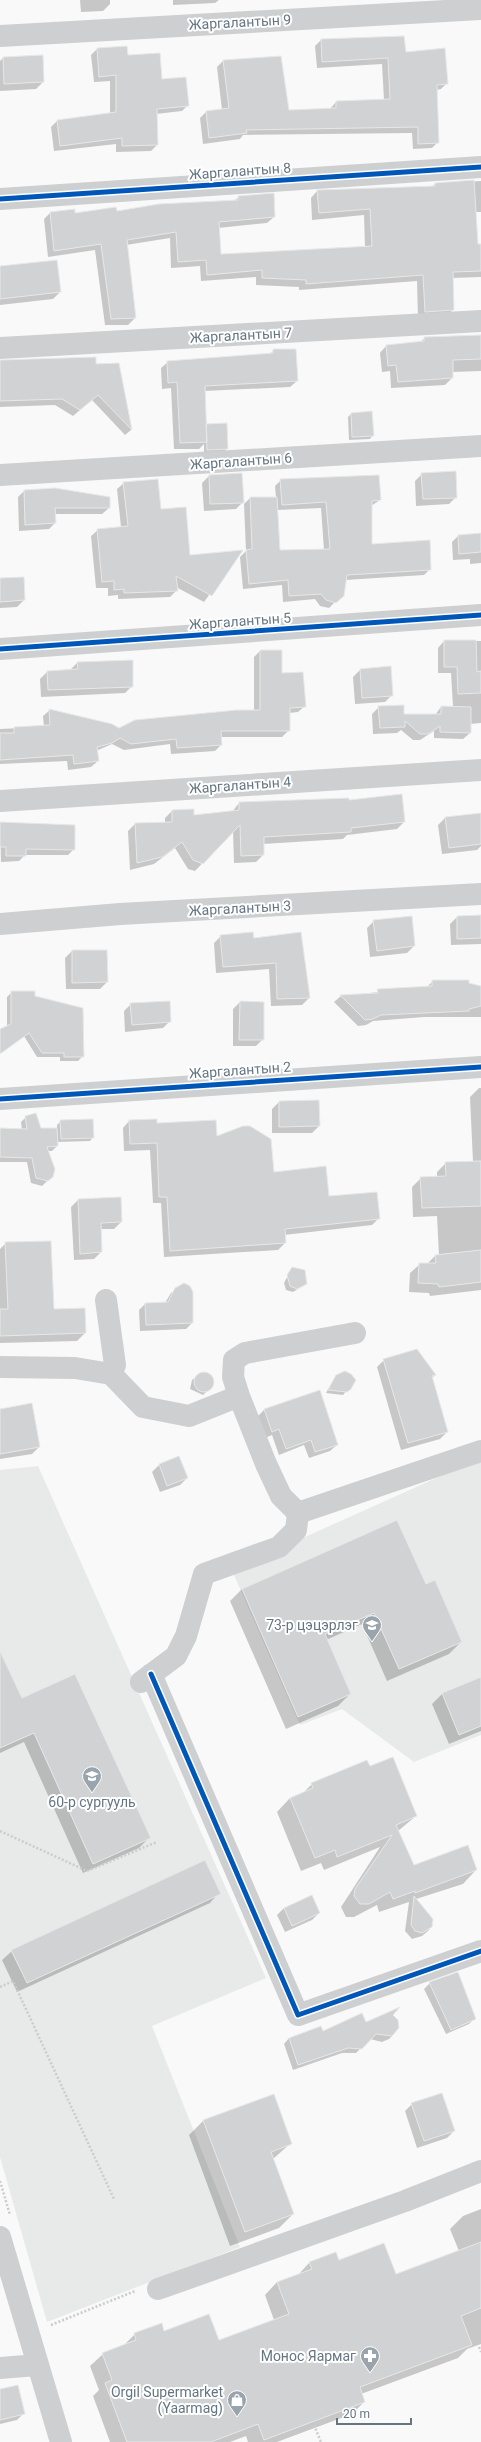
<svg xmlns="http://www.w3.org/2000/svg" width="481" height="2442" font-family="Roboto,sans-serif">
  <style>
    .built { fill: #e8e9e9 }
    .shadow { fill: #0003; fill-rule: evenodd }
    .building { fill: #d0d2d3; stroke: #e8e8e8 }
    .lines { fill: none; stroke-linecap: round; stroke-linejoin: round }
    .path { stroke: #cbcccd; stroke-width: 2.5; stroke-dasharray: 2 2; stroke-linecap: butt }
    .minor { stroke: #cecfd0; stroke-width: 22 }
    .cycleway-casing { stroke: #fff; stroke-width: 8 }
    .cycleway { stroke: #0057b8; stroke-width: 5 }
    .labels { text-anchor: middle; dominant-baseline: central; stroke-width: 4; stroke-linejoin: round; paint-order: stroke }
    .street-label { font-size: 14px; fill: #657683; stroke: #fff }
    .poi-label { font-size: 14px; fill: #657683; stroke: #fff; text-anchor: end }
  </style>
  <rect width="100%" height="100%" fill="#f9f9f9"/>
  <path class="built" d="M481,1458V1735L414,1762L342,1709L300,1725L234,1575L275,1557L296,1541Z
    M38,1466L266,1978L152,2026L240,2247L47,2322L0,2157V1470Z"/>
  <path class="shadow" d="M80,0H110V4L103,11L81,12Z
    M173,0H219L215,3L173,5Z
    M321,40L405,53L447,83L441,89L436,90L438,142L432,148L413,149L412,133L243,135L240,139L203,144L200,118L206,112L222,110L217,67L223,61L288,111L330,109L336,102L384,100L382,64L317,68L315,46Z
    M97,49L127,56L162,80L188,105L182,111L156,114L157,145L151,151L116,152V144L54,151L51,127L57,121L110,114V81L94,82L91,55Z
    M3,58L43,82L36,89L0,91V61Z
    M481,181V212H475L477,245H481V277L452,278L453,310L446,316L418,318L417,281L299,290V287L256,285V277L201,281L200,266L171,268L170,238L126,245L135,318L128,325H105L95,250L48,257L44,219L50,213L75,214L116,212L234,201L239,197L274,217L267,223L218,228L220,255L365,248L364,215L312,220L311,198L317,191L431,187L435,184Z
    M0,278L60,292L53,299L0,305Z
    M481,337V371L452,372V378L445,385L391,388L390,371L382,372L380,353L386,346L420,342L425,338Z
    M274,350L297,381L290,387L204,391L205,425L227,448L224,452L204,453V444L199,449H174L171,388L162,389L161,368L168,362L270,354Z
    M0,362L118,364L131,430L125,435L92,400L73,416L55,405L0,407Z
    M351,414L373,435L370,439L349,440L348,417Z
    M422,474L456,497L449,504L416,506L415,481Z
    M209,476L243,502L236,509L204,511L202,483Z
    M281,480L380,500L371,506V545L430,569L424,575L345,580L338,599L329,608L320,606L315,599L283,602L282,585L243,589L240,557L246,551L244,504L250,498H276L275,486ZM321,508L324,550L279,551L277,510Z
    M124,483L160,510L189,556L241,551L204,602L176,587L177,590L170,597L118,599V595L108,596V588H96L91,536L98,530L121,527L117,489Z
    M24,491L109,508L102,514H55V523L49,529L19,531L18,497Z
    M481,534V563L470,564V559L453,560L452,542L458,536Z
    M0,579L24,600L17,607L0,608Z
    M444,641H481V723L470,724V733L463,739L434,738V731L420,740H413L401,730L397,733L373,734L372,714L379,707L403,715H435L441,707H453L451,673H438V648Z
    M260,651L281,674L305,706L298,712L289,713V730L282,737H220L221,745L215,751L171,754L170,744L124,750L112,744L96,751L98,761L91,767L68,770L67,761L0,764V729L44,727L43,716L50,710L119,729L254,711V657Z
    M78,662L132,686L125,693L41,697L40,679L47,672L71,669Z
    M360,670L392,695L385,702L355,704L353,677Z
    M348,801L404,822L397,829L347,835L343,839L263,844V855L256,862L234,863L233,831L195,871L188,869L175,848L154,864L130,870L128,831L135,824L165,823V818L172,811L193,816L232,812L239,803Z
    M445,818H481V846L477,850L442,854L438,825Z
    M24,823V826L74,849L68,855H25L19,861L1,862L0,824Z
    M481,916V944L451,945L450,924L457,917Z
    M374,921L414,946L407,953L370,957L367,928Z
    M221,936L253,939L309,998L302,1005L271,1006L269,969L216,973L214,943Z
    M72,951L107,982L100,989H66L65,958Z
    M433,981L481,987V1017H424L373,1021L366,1025L358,1026L334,1002L341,996L427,987Z
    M11,993L34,996L83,1056L78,1061H60V1057H37L24,1036L2,1052H0V1030L7,1027V997Z
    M240,1002L263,1039L256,1046H233V1009Z
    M131,1004L170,1021L163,1028L125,1032L124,1011Z
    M479,1088H481V1290L430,1296L429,1293L409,1292L410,1273L420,1264H427L435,1256H439L437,1216L413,1217L412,1187L421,1178L437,1177V1172L446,1163L473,1162L470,1097Z
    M279,1102L319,1126L312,1133H272V1109Z
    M26,1117L40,1129H57V1125L61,1121L93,1137L90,1141L56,1142L57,1146L52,1151H48L52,1176L42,1186L31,1183L27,1162H0V1131L22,1130L21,1122Z
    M129,1121L156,1124L216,1137L273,1173L379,1218L372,1225L284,1235L285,1243L278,1250L164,1257L161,1203H153L150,1150L124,1151L123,1128Z
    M78,1200L121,1222L114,1229H100L101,1252L94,1259L74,1260L71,1207Z
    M6,1243L53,1310L85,1333L77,1341L0,1343V1249Z
    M292,1268L306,1284L293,1292L286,1290L284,1283Z
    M184,1284L192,1323L186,1329L140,1331L139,1310L145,1304L165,1303L171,1293Z
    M384,1360L435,1375L432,1378L447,1432L440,1439L401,1450L377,1367Z
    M206,1372L212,1377V1386L203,1395L190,1389L192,1380L201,1373Z
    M335,1377L346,1391L343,1395L326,1393Z
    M0,1410L39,1447L32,1454L0,1459Z
    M264,1410L337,1445L330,1451L309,1458L304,1445L279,1455L272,1435L265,1438L258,1416Z
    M179,1457L187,1478L180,1485L160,1492L152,1472L159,1465Z
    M397,1521L425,1586L461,1642L449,1654L387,1681L362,1624L326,1640L350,1694L338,1706L286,1729L230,1601L242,1589Z
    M0,1653L21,1699L149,1838L139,1848L83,1873L24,1742L0,1753Z
    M481,1678V1731L449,1744L432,1704L442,1694Z
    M370,1767L416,1816L398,1831L413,1866L476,1870L463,1884L416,1899L432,1920L429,1930L422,1936L412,1939L405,1931L409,1902L379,1912L377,1905L354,1917H346L341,1907L380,1847L324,1870L321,1863L301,1871L277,1812L290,1798L302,1794L312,1784Z
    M219,1893L210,1903L17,1992L2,1960L12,1951Z
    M311,1896L319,1913L312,1920L285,1932L277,1915L284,1908Z
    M430,1983L475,2018L469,2024L446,2034L424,1989Z
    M391,2015L398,2024L394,2034L389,2039L382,2042L370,2039L356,2053H342L293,2070L284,2044L289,2038L365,2024Z
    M412,2104L454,2131L447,2138L417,2148L405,2111Z
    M204,2120L291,2143L273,2159L293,2214L279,2228L230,2246L189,2135Z
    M481,2209V2344L467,2349L458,2358L361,2394L364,2402L352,2414L277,2442H248L246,2436L230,2442H110L93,2396L99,2390L90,2366L103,2354L122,2347L135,2334L164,2332L218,2341L274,2320L265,2295L277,2282L298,2275L309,2263L336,2253L339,2261L395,2275L459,2251L450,2229L463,2216Z
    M0,2390L24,2413L17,2420L0,2424Z"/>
  <path class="building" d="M404,36L406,52L445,48L448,84L437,85L439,143L418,144V127L246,130L247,133L209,138L206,111L229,108L223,60L281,56L289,110L336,108V101L390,99L388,58L322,62L321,39Z
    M127,46L128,55L160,53L162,79L186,77L189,106L157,109L158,145L122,146V138L60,146L57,120L116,112V75L99,77L97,48Z
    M43,55L44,82L4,84L3,57Z
    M474,180L478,244H481V271L453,272L454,310L425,312L423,275L306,284V280L262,278V270L207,275L206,260L178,262L176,232L127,240L136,318L111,319L101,244L54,251L50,212L75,209V213L116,207L117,211L159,204L238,200V196L274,193L275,217L219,222L221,254L372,246L370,209L319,213L317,190L435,186V183Z
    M57,260L61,292L0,299V266Z
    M481,335V359L453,360V378L398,382L396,365L388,366L386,345L424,341V337Z
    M273,349H296L298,381L205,386L207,442L180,443L177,382L168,383L167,361L273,353Z
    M96,357V364L119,363L132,430L98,395L80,410L62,399L0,401V360Z
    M372,411L374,436L352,437L351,413Z
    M227,423L228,449L207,450L206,424Z
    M456,471L457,498L423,499L421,473Z
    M242,473L244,503L210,504L209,475Z
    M379,475L381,500L372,501V544L430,540L431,570L347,575L344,596L336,603L326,600L321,594L289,596L288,580L249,584L246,550L252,549L250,497H277L280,550L330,549L326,502L282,505L280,479Z
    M158,479L161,509L186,507L190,555L243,550L212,596L176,576L178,591L124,593V589L114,590V581L102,582L97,529L128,526L123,482Z
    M55,488L110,497V508H55L56,523L25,525L24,490Z
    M481,533V552L459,554L458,535Z
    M24,577L25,600L0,602V578Z
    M444,640H476L477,672L481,671V693L458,694L457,667H444Z
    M260,650H282V673L303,672L306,707L290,708V731H221L222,745L177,748L176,739L131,744L120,738L112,743L97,747L99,761L74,764L73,755L0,760V733H14V727L50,725L49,709L112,724L119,728L135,720L237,710H260Z
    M133,660V687L48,690L47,671L78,669L77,662Z
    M391,666L393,696L362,698L360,669Z
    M404,705V714H441V706L471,707V733L440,732V726L428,734H420L405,721V727L380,728L378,706Z
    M402,794L405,822L351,828V832L264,837V855L241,856L240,825L203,864L193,860L182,842L162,857L137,863L135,823L172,822V810L194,809V815L239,810V802L349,798V800Z
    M481,813V844L449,848L445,817Z
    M0,822L75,825V850L26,849V856H6V847H0Z
    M481,915V938L457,939V916Z
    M412,916L415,946L377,951L373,920Z
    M253,932L254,938L301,932L310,998L277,999L276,963L223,967L220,935Z
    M72,950H107L108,982L72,983Z
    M432,980H469V983L481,986V1006L469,1009V1011L381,1015L373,1019L365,1020L340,995L378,993L377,989L432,986Z
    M11,991H35V996L83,1008L84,1057H64V1053H42L29,1033L0,1054V1029L11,1024Z
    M170,1001L171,1022L132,1025L130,1003Z
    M240,1001L264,1002V1040H239Z
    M319,1100L320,1126L279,1127V1101Z
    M36,1113L41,1128H57L58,1146L47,1147L55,1169L53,1177L48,1181L36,1178L32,1158L0,1157V1128L27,1129L25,1116Z
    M93,1119L94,1138L61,1139L60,1120Z
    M157,1119V1123L216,1120L217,1136L243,1126H250L271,1139L274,1172L326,1166L329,1196L377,1192L380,1219L285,1229L286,1243L170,1251L167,1197H159L157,1143L130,1144L129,1120Z
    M481,1161V1206L422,1208L420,1177L446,1176L445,1162Z
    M121,1197L122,1222L101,1223L102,1252L80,1254L78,1199Z
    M51,1241L54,1309L85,1308L86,1333L0,1336V1309H8L5,1242Z
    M481,1250V1282L439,1287L438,1284L418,1283L419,1263H436L435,1255Z
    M292,1267L305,1270L307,1284L297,1289L290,1286L287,1275Z
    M184,1283L190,1286L193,1292V1323L146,1325L145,1303L168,1302L175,1288Z
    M417,1349L436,1375L432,1376L448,1432L408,1443L383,1359Z
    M345,1371L351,1374L356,1380L351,1389L347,1392L328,1390L336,1375Z
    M194 1382a10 10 0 1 1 20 0a10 10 0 1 1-20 0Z
    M320,1390L338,1445L315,1452L311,1440L286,1449L279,1429L272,1432L264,1409Z
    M32,1403L40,1447L0,1454V1409Z
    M179,1456L188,1478L167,1486L159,1464Z
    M397,1520L426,1584L435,1580L462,1642L399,1669L374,1613L325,1634L351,1694L298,1717L242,1589Z
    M0,1651L22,1698L75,1674L151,1838L93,1864L34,1733L0,1748Z
    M481,1677V1726L459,1735L442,1693Z
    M393,1757L417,1816L396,1825L414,1865L468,1845L477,1870L415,1893V1891L393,1899L390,1892L369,1904H360L354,1896L355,1889L392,1835L337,1857L335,1850L315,1858L290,1798L313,1788L311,1783L367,1760L370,1766Z
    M205,1860L221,1894L27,1983L11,1950Z
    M312,1895L320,1913L292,1926L284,1908Z
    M414,1896L433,1919L432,1927L422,1933L415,1931L411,1925Z
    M458,1972L476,2019L451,2030L429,1982Z
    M400,2007L393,2015L398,2020L399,2028L392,2036L376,2034L362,2049L348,2048L298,2065L289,2038L321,2026L323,2031L362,2013L366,2022Z
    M442,2093L455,2131L424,2141L411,2103Z
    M274,2094L292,2144L271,2152L294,2214L245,2232L203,2120Z
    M481,2242V2308L461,2316L472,2345L360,2387L365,2402L264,2440L258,2424L211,2442H127L105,2383L112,2380L102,2353L136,2340L134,2333L162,2323L164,2331L209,2314L219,2340L289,2314L277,2282L312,2269L309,2262L336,2252L339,2260L384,2243L396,2274Z
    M18,2385L25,2414L0,2420V2389Z"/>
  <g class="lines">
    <path class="path" d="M0,1831L87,1871L157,1842
      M0,1987L13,1981L114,2199
      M0,2181L10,2215
      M51,2325L135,2291
      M479,2347L481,2352
      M314,2425L321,2442"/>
    <path class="minor" d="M0,36L481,9
      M0,199L481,167
      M0,348L481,321
      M0,475L481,446
      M0,649L481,615
      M0,801L481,770
      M0,924L120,914L481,894
      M0,1099L481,1067
      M106,1300L115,1365L111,1374
      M0,1367L75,1368L111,1374L143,1407L189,1416L239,1396L266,1464L281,1496L298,1513L481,1451
      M239,1396L233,1377L234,1360L245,1353L355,1333
      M151,1674L298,2015L481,1951
      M141,1682L176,1656L186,1636L204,1574L279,1547L296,1530L298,1513
      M0,2237L61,2442
      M158,2289L405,2201L481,2171
      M0,2368L37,2365"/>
    <g class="cycleway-casing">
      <path id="cycleway" d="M0,199L481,167
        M0,649L481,615
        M0,1099L481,1067
        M151,1674L298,2015L481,1951"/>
    </g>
    <use href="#cycleway" class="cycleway"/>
  </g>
  <defs>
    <g id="school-pin" transform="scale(1)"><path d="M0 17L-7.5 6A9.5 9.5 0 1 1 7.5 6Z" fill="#99a4ac" stroke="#fff"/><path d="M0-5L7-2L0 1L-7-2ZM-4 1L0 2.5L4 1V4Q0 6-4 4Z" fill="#fff"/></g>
    <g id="pharmacy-pin" transform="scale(1)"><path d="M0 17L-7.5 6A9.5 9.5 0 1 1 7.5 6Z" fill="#99a4ac" stroke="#fff"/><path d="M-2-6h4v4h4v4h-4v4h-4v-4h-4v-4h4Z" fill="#fff"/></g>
    <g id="shop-pin" transform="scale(1)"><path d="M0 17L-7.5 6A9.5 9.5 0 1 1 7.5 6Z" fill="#99a4ac" stroke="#fff"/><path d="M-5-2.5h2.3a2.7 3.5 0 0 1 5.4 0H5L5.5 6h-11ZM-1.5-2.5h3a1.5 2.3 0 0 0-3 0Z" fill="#fff"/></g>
  </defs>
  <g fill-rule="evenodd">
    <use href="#school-pin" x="372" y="1625"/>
    <use href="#school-pin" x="92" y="1776"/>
    <use href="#pharmacy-pin" x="370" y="2356"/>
    <use href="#shop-pin" x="237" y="2400"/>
  </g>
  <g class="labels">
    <g class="street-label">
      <text transform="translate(240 22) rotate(-3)">Жаргалантын 9</text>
      <text transform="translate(240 171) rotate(-4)">Жаргалантын 8</text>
      <text transform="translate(241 335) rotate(-3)">Жаргалантын 7</text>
      <text transform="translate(241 461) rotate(-4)">Жаргалантын 6</text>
      <text transform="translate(240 621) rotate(-4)">Жаргалантын 5</text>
      <text transform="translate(240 785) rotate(-4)">Жаргалантын 4</text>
      <text transform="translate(240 908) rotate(-3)">Жаргалантын 3</text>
      <text transform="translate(240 1070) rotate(-4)">Жаргалантын 2</text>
    </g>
    <g class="poi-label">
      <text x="358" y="1625">73-р цэцэрлэг</text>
      <text x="92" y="1802" text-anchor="middle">60-р сургууль</text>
      <text x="356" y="2356">Монос Яармаг</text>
      <text x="223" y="2392">Orgil Supermarket<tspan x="223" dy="16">(Yaarmag)</tspan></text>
    </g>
  </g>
  <path d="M337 2418v6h74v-6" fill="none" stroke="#657683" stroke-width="2"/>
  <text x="343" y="2418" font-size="12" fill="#657683" stroke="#ffffff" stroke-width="3" paint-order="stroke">20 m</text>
</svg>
